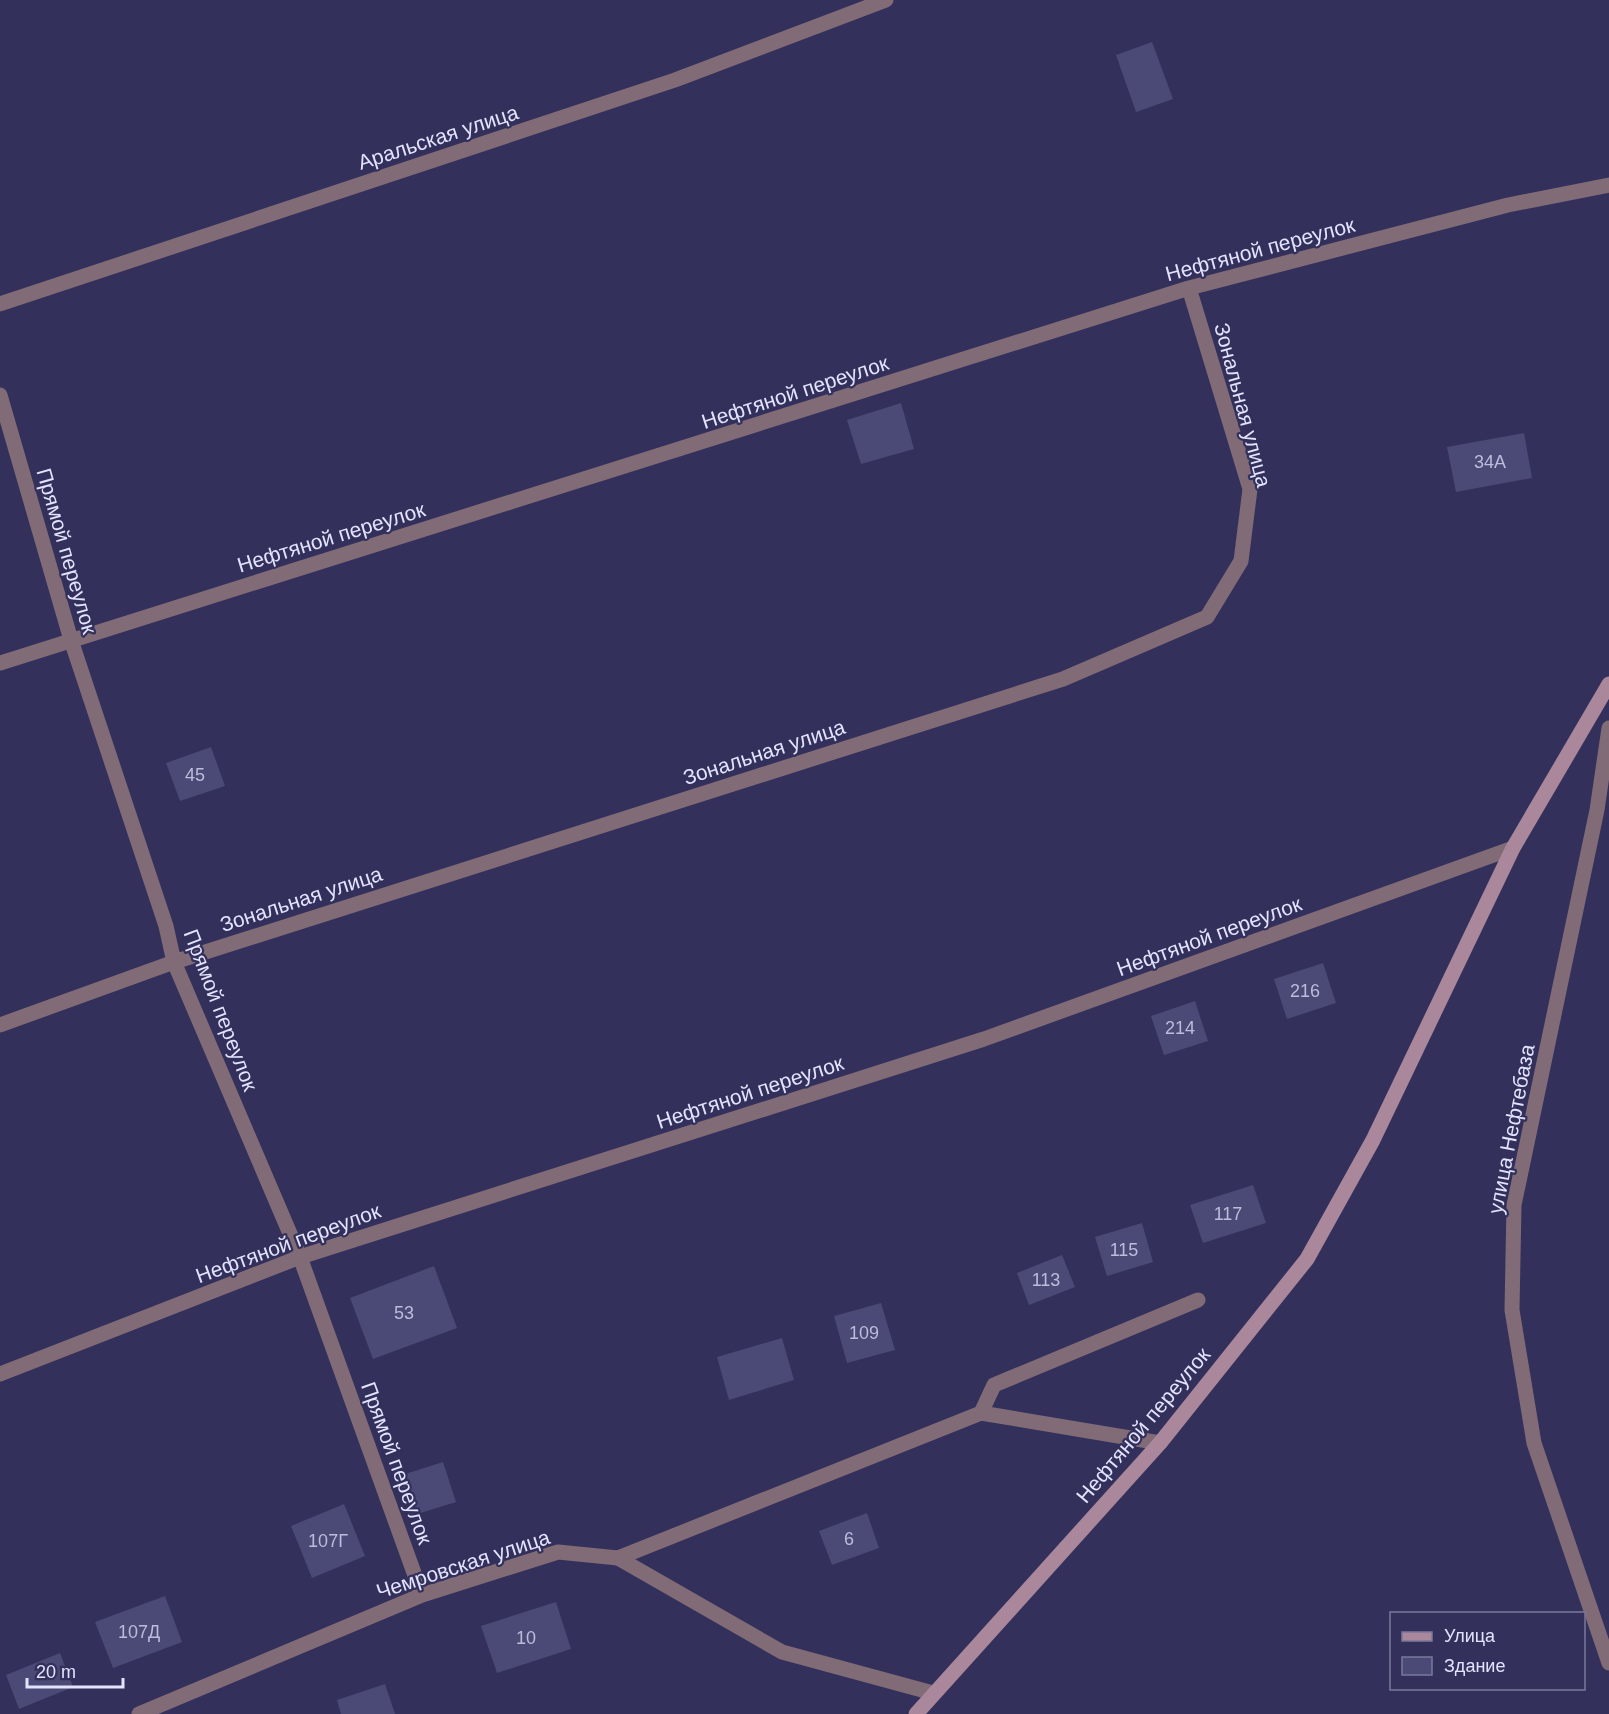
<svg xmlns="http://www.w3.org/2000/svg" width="1609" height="1714" font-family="Helvetica,sans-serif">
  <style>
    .building { fill: #4b4976 }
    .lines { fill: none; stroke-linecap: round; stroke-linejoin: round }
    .service { stroke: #816b77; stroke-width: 15 }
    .minor { stroke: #816b77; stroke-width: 15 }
    .secondary { stroke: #aa879b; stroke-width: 15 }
    .labels { text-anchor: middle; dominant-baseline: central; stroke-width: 4.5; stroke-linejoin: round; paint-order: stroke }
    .number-label { font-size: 18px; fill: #bcbcdc }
    .street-label { font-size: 21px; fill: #e2e3fe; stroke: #33305b }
  </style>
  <rect width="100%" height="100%" fill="#33305b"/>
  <path class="building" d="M1152,42L1173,99L1136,112L1116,55Z
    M901,403L914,449L861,464L847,420Z
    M1524,433L1532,478L1456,492L1447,447Z
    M211,747L225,786L180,801L166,763Z
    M1323,963L1336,1003L1287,1019L1274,979Z
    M1195,1001L1208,1041L1164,1055L1151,1016Z
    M1253,1185L1266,1223L1203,1243L1190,1205Z
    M1142,1223L1153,1262L1107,1276L1095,1237Z
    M1062,1255L1075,1287L1029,1305L1017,1273Z
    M434,1266L457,1328L373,1359L350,1298Z
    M881,1303L895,1350L847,1363L834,1316Z
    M782,1338L794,1380L729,1400L717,1357Z
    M443,1462L456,1502L411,1516L399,1476Z
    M344,1504L365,1556L312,1578L291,1526Z
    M867,1513L879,1548L832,1565L819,1531Z
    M165,1596L182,1642L113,1668L95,1622Z
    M556,1602L571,1649L497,1673L481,1626Z
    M60,1653L73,1687L19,1709L6,1675Z
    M385,1684L395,1714H341L337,1700Z"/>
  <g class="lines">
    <path class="service" d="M981,1413L994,1385L1198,1300
      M618,1558L981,1413L1160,1443"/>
    <path class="minor" d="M0,304L675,80L886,0
      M0,395L71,640L166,926L174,962L300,1257L422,1595
      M0,663L1189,288L1508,205L1609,185
      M1609,728L1597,810L1514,1205L1512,1310L1534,1443L1609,1663
      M0,1025L174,962L1063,679L1207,617L1241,561L1250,489L1189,288
      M0,1374L300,1257L984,1039L1513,848
      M139,1714L422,1595L558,1552L618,1558L782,1652L933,1693"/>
    <path class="secondary" d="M916,1714L1160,1443L1307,1259L1373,1140L1513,848L1609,684"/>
  </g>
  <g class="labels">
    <g class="number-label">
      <text x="1490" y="462">34А</text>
      <text x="195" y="775">45</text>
      <text x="1305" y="991">216</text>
      <text x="1180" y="1028">214</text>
      <text x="1228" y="1214">117</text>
      <text x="1124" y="1250">115</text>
      <text x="1046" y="1280">113</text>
      <text x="404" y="1313">53</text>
      <text x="864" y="1333">109</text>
      <text x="849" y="1539">6</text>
      <text x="328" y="1541">107Г</text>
      <text x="139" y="1632">107Д</text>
      <text x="526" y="1638">10</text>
    </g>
    <g class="street-label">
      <text transform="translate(438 137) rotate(-18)">Аральская улица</text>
      <text transform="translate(1260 249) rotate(-15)">Нефтяной переулок</text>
      <text transform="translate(795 392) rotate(-18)">Нефтяной переулок</text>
      <text transform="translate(1243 405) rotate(75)">Зональная улица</text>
      <text transform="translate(331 537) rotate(-17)">Нефтяной переулок</text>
      <text transform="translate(67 551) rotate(74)">Прямой переулок</text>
      <text transform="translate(764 752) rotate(-18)">Зональная улица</text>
      <text transform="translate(301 899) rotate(-18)">Зональная улица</text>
      <text transform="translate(1209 936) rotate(-20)">Нефтяной переулок</text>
      <text transform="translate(221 1010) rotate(69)">Прямой переулок</text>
      <text transform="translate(750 1092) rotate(-18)">Нефтяной переулок</text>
      <text transform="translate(1511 1129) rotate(-79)">улица Нефтебаза</text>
      <text transform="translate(288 1243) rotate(-20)">Нефтяной переулок</text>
      <text transform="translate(1143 1425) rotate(-50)">Нефтяной переулок</text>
      <text transform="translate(397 1463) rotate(70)">Прямой переулок</text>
      <text transform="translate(463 1564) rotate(-18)">Чемровская улица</text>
    </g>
  </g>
  <rect x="1390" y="1612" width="195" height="78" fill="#33305b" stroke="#79789c" stroke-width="1.5"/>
  <rect x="1402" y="1632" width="30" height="9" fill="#aa879b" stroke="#79789c" stroke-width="1.5"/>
  <text x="1444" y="1642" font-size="18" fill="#e2e3fe">Улица</text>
  <rect x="1402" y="1657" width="30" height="18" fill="#4b4976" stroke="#79789c" stroke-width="1.5"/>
  <text x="1444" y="1672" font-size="18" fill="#e2e3fe">Здание</text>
  <path d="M27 1678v9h96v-9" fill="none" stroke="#e2e3fe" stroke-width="3"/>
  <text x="36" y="1678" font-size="18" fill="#e2e3fe" stroke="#33305b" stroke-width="4.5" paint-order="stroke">20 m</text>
</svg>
